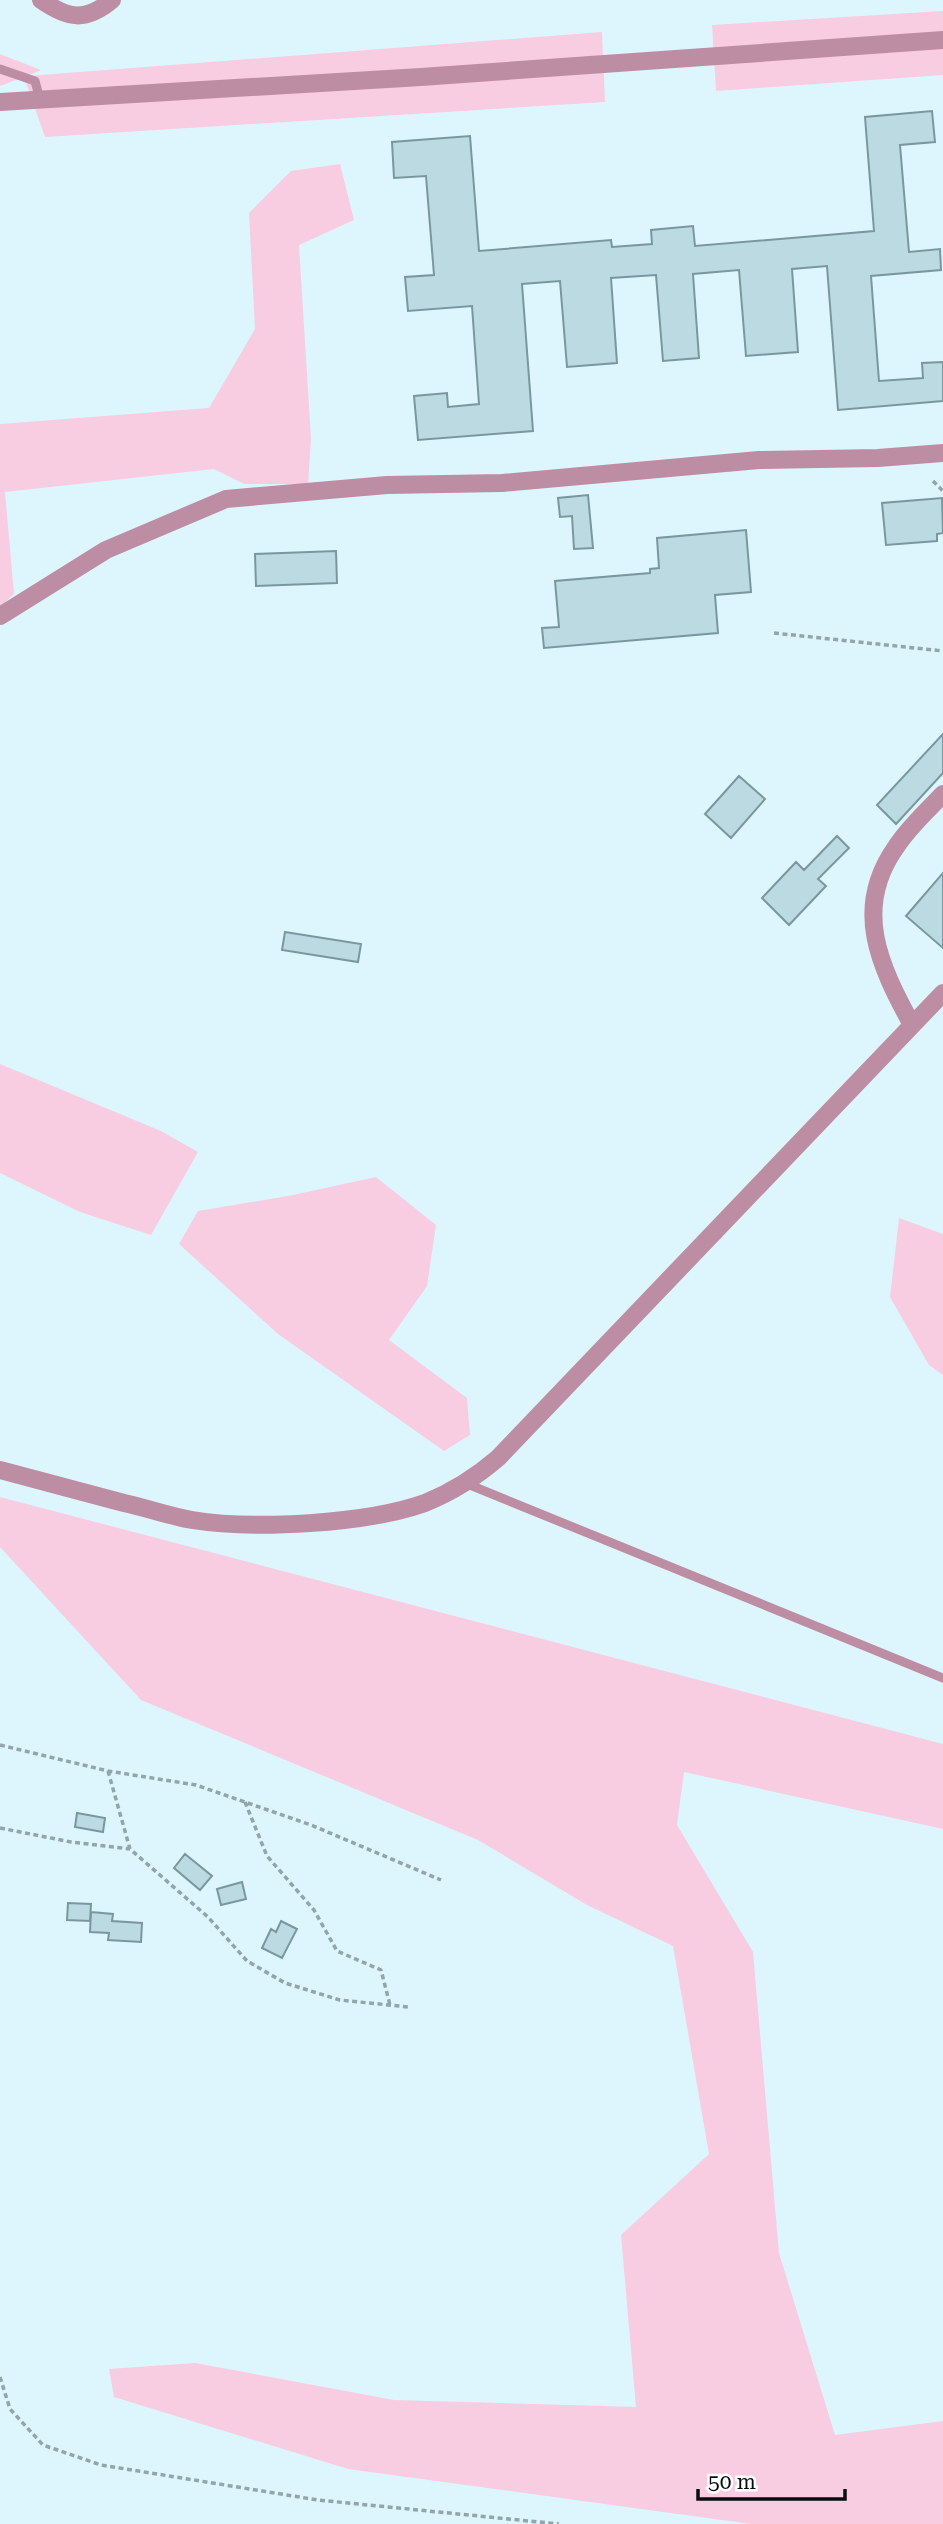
<svg xmlns="http://www.w3.org/2000/svg" width="943" height="2524" font-family="'Roboto Serif',serif">
  <style>
    .green { fill: #f8cde1 }
    .building { fill: #bbdae2; stroke: #7a979f; stroke-width: 2 }
    .lines { fill: none; stroke-linecap: round; stroke-linejoin: round }
    .path { stroke: #91a5ab; stroke-width: 3.5; stroke-dasharray: 5 3.5; stroke-linecap: butt }
    .service { stroke: #bd8da3; stroke-width: 9 }
    .minor { stroke: #bd8da3; stroke-width: 18 }
  </style>
  <rect width="100%" height="100%" fill="#ddf6fd"/>
  <path class="green" d="M943,11V75L716,91L712,25Z
    M602,32L605,102L45,137L24,77L0,86V54L41,70L27,76Z
    M340,164L354,220L299,245L311,439L308,484H244L214,469L5,492L14,594L0,607V424L209,408L255,329L249,213L291,171Z
    M0,1064L161,1131L198,1152L151,1235L80,1212L0,1173Z
    M376,1177L436,1225L427,1286L389,1340L467,1398L470,1435L444,1451L278,1334L179,1244L198,1211L288,1196Z
    M899,1218L943,1234V1375L929,1365L890,1297Z
    M0,1497L943,1744V1829L684,1772L677,1825L753,1952L779,2253L835,2435L943,2421V2524H751L348,2469L114,2397L109,2369L195,2363L394,2400L636,2407L621,2235L709,2154L673,1946L587,1905L478,1840L141,1700L0,1547Z"/>
  <path class="building" d="M932,111L935,142L900,145L909,252L940,249L941,270L871,276L879,381L923,378L922,363L943,362V401L838,410L827,266L792,269L798,352L746,356L739,270L693,274L699,358L663,361L656,275L611,278L617,363L567,367L560,281L522,284L533,431L418,440L414,396L447,393L448,407L479,404L472,306L408,311L405,277L434,275L426,176L394,178L392,142L470,136L479,251L611,240L612,247L652,244L651,230L693,226L695,246L874,231L865,117Z
    M588,495L593,548L574,549L572,516L560,517L558,498Z
    M942,498L943,533L937,534V541L886,545L882,503Z
    M746,530L751,592L715,595L718,633L544,648L542,628L559,627L555,581L650,573V569L659,568L657,538Z
    M336,551L337,583L256,586L255,554Z
    M943,734V773L896,824L877,805Z
    M739,776L765,799L731,838L705,814Z
    M837,836L849,848L818,879L826,886L789,925L762,898L796,862L804,870Z
    M943,873V948L906,916Z
    M285,932L361,944L358,962L282,950Z
    M77,1813L105,1818L103,1832L75,1827Z
    M185,1854L212,1876L200,1890L174,1868Z
    M242,1882L246,1899L221,1905L217,1889Z
    M68,1903L91,1904L90,1921L67,1920Z
    M91,1912L113,1914L112,1921L142,1923L141,1942L108,1940L109,1933L90,1932Z
    M281,1921L297,1929L282,1958L262,1948L271,1929L276,1932Z"/>
  <g class="lines">
    <path class="path" d="M933,481L943,491
      M774,633L943,651
      M0,1745L108,1771L196,1785L311,1825L441,1880
      M108,1771L130,1849L208,1917L247,1961L285,1983L340,2000L408,2007
      M245,1802L267,1856L314,1910L337,1951L381,1970L390,2005
      M0,1828L71,1842L130,1849
      M0,2377L10,2409L43,2445L101,2465L318,2500L559,2524"/>
    <path class="service" d="M0,69L35,81L40,100
      M465,1483L943,1678"/>
    <path class="minor" d="M41,0C68,19 86,22 112,0
      M0,102L421,77L943,40
      M0,616L106,550L226,499L387,485L502,483L759,460L878,458L943,453
      M912,1025C880,966 852,909 896,847C909,827 927,811 943,794
      M0,1470C41,1481 83,1492 124,1503C147,1508 169,1516 192,1520C254,1530 366,1524 425,1503C452,1492 476,1477 498,1458L943,993"/>
  </g>
  <path d="M698 2489v10h147v-10" fill="none" stroke="#040e11" stroke-width="3.5"/>
  <text x="708" y="2489" font-size="21" fill="#040e11" stroke="#fefefe" stroke-width="5" paint-order="stroke">50 m</text>
</svg>
